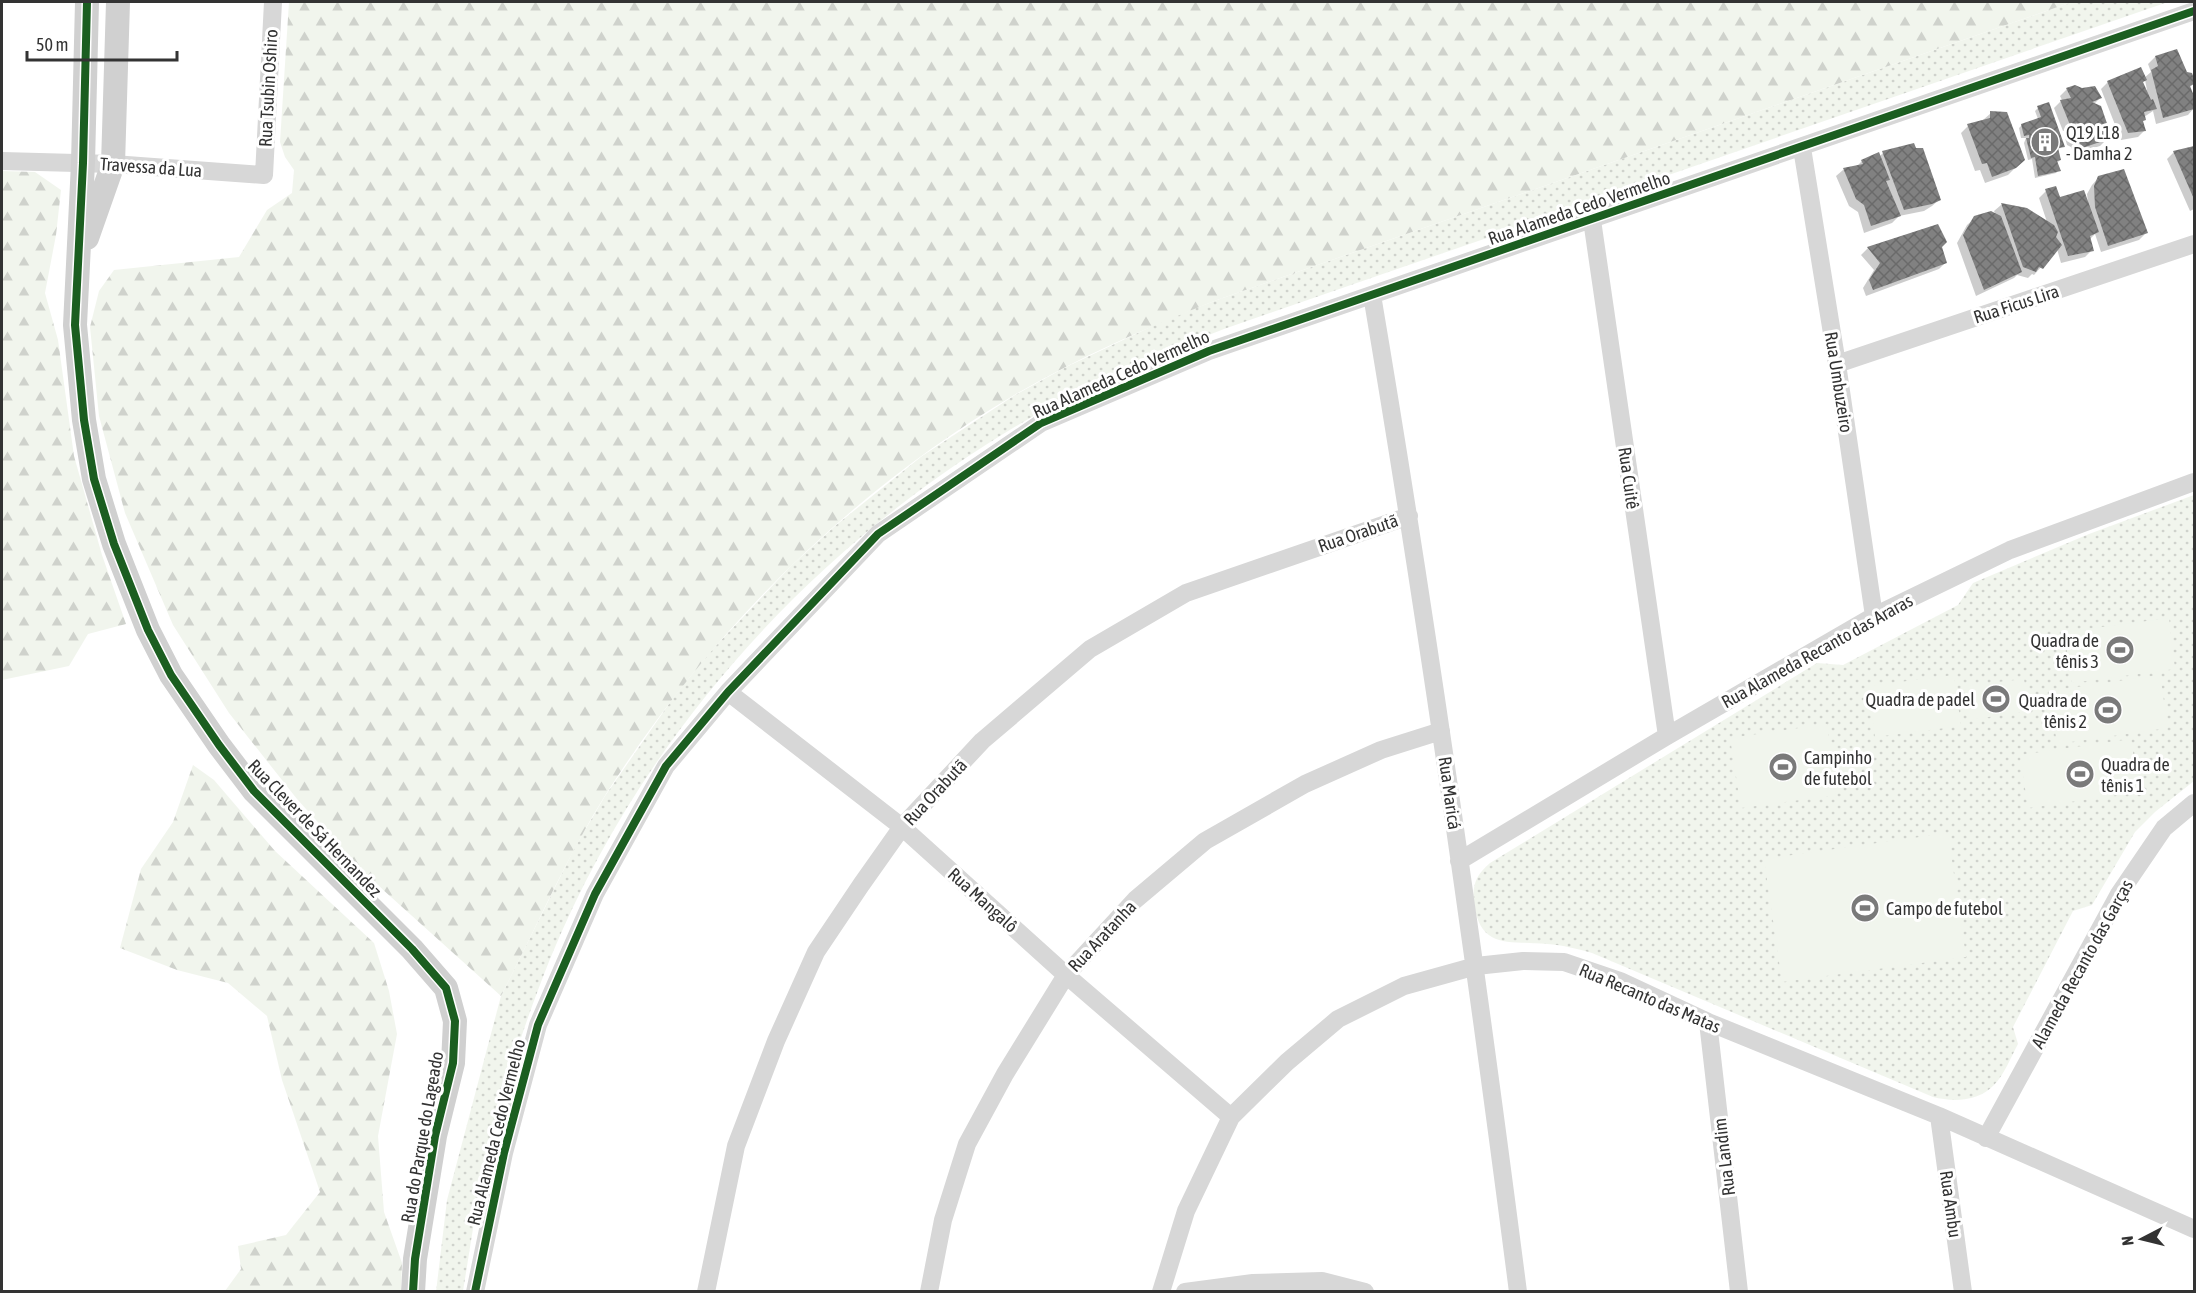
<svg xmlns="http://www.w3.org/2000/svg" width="2196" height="1293" font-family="'Asap Condensed',sans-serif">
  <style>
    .green { fill: url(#green-dots) }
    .forest { fill: url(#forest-firs) }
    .pitch { fill: #f1f5ed }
    .shadow { fill: #0003; fill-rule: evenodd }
    .building { fill: url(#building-cross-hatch) }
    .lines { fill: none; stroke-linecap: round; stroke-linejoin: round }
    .street { stroke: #d7d7d7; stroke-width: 18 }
    .secondary { stroke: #d0d0d0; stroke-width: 24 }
    .cycleway-casing { stroke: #fff; stroke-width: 11 }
    .cycleway { stroke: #1b5e20; stroke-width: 8 }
    .labels { text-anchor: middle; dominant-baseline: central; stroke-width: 6; stroke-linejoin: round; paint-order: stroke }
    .street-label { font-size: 18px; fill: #333; stroke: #fff }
    .poi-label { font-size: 18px; fill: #333; stroke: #fff; text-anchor: start }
  </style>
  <defs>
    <pattern id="green-dots" width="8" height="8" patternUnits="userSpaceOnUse" patternTransform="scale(1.5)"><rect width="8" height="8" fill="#f1f5ed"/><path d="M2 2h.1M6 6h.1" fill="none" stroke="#cfd2cc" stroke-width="1.8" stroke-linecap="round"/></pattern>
    <pattern id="forest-firs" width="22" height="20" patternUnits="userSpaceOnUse" patternTransform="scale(1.5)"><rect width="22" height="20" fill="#f1f5ed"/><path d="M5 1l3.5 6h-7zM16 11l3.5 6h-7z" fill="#cfd2cc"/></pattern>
    <pattern id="building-cross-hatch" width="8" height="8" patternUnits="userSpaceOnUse" patternTransform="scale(1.5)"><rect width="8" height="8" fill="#818181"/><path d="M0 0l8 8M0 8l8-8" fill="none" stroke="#6a6a6a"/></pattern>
  </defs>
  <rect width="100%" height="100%" fill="#fff"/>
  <path class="green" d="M2072,2H2168L1224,329C1170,350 1115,372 1064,399C836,521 648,720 550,959C524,1024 501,1095 485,1163C476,1205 470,1249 463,1291L436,1292L447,1200L501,996L575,847L605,796L673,698L710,652L791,566L835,526L922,456L1015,395L1064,368L1165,320L1217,300Z
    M2194,495V781L2155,812L2135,832L2092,905L2073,911L2013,1027L2018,1044C2011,1057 2004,1075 1994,1085C1978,1102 1953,1102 1933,1097L1592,953C1578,949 1563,945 1547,944C1511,940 1480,951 1474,903C1472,885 1476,875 1490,863L1817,663L1843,665L1958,605L1973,583L2089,534Z"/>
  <path class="forest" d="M289,2H2072L1217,300C1148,327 1080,357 1016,394C849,492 709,632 606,794C566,858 536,928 501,996L361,870L297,799L229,713L173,625L125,513L99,416L90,327L99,291L114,270L239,257L267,210L292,193L294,170L285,157L280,142Z
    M2,171L35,172L61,190L56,235L45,293L58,340L74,456L102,555L126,624L88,634L69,666L2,680Z
    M193,765L214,780L275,851L374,943L389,991L397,1034L378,1136L384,1212L402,1263L401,1291H225L241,1269L238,1246L286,1235L320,1192L282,1080L267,1016L228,983L177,970L120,948L141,869L173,822Z"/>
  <path class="pitch" d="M2169,618L2175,669L2072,683L2064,632Z
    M1954,675L1961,726L1875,737L1868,686Z
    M2160,675L2168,728L2057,744L2049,691Z
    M2024,679L2029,711L1969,720L1963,686Z
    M1827,724L1836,795L1741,808L1730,738Z
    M2131,739L2139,792L2028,808L2020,755Z
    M1948,833L1966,957L1782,982L1764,859Z"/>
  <path class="shadow" d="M2155,57L2186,74H2191L2194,83L2189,88L2194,108L2188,115L2156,124L2153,111L2144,117L2142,122L2145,130L2138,137L2121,140L2101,89L2108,82L2144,78L2151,72L2148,64ZM2145,80L2147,90L2145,91L2142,83Z
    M2067,89L2100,98L2094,104L2107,139L2100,146L2074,154L2071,147L2067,145L2065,138L2071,131L2070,129L2063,131L2054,108L2062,100L2060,96Z
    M2038,108L2063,146L2057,150L2060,160L2057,163L2059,170L2056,173L2035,178L2032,159L2028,160L2024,143L2026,138H2021L2019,128L2022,125L2038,119L2035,111Z
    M1991,113L2024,159L2008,175L1985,183L1980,170L1975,171L1961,133L1968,126L1983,120Z
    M1913,145L1940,199L1932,206L1924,211L1899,216L1892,223L1864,233L1858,212L1849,206L1836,176L1843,170L1856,167L1862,161L1879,157L1883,153Z
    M2194,148V209L2190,211L2167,159L2174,152Z
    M2099,177L2146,233L2139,240L2101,252L2095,234L2089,240L2092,250L2085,257L2061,263L2057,249L2034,275L2032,274L2028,278L2017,275L2014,278L1976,296L1957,243L1967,225L1975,218L1996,215L1994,211L2001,205L2027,209L2047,222L2039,198L2046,191L2060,198L2088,203L2087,194L2092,185Z
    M1937,225L1940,247L1946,262L1939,269L1866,296L1863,288L1874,270L1861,255L1868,248Z"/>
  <path class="building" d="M2177,49L2187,72L2192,73L2194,79V84L2190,86L2194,96V109L2163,118L2151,70L2158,66L2155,56Z
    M2141,67L2147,80L2143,82L2151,100L2153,99L2157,109L2144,112L2146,120L2143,121L2146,131L2128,133L2107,81Z
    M2075,85L2082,88L2095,86L2102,98L2092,102L2101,106L2110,132L2109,139L2082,148L2078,140L2073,138L2071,129L2079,127L2077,123L2070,125L2060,100L2071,98L2066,88Z
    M2049,102L2065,147L2058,148L2061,160L2057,161L2061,171L2038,176L2035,157L2031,158L2026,138H2029V135L2024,136L2021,124L2041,117L2037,106Z
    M1990,111L2007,112L2025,160L2016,168L1992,177L1987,163L1982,164L1967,124L1990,118Z
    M1914,143L1916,148H1923L1941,200L1932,204L1904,210L1882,151Z
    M2194,146V199L2173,151Z
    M1879,152L1890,180L1886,181L1901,216L1871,226L1864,205L1856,199L1843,168L1863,164L1861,160Z
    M2124,169L2148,233L2108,246L2095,207L2094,186L2098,176Z
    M2056,186L2060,197L2084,190L2099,232L2090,236L2094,251L2068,256L2045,189Z
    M2001,203L2027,208L2054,225L2058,232L2056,237L2062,245L2043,269L2039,267L2036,272L2023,267Z
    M1991,211L2001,216L2022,272L1984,290L1963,235L1974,216Z
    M1938,224L1947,242L1942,247L1947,263L1873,290L1869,280L1880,263L1867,247Z"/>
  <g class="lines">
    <path class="street" d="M1802,148L1837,364L1874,616
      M2,161L113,164L264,175L273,2
      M1592,220L1667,736
      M1372,295C1428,626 1475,958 1518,1292
      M1837,364L2194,244
      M728,692L902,827L1066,975L1231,1117
      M1459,861L1667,736L1874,616L2010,550L2194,482
      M1708,1022L1739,1292
      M1939,1116L1963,1292
      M1986,1138L2119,894L2164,828L2194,803
      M475,1292L504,1153L538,1025L595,894L666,766L728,692L878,534L1041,423L1209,351L2194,11
      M706,1292L736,1146L776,1041L816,952L861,885L902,827L982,741L1090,649L1186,593L1409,516
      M929,1292L943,1220L967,1144L1005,1074L1066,975L1135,900L1205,841L1305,784L1381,750L1441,731
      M1161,1292L1186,1211L1231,1117L1287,1062L1338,1019L1404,986L1476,966L1523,961L1564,962L1620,981L1708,1022L1939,1116L2194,1229
      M1185,1292L1253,1283L1322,1281L1365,1292"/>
    <path class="secondary" d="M87,2L83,163L75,325L84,420L94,479L114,544L148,630L171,675L219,745L254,791L412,949L446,988L455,1021L453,1063L435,1136L415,1259L413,1292
      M87,238L113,164L118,2"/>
    <g class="cycleway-casing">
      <path id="cycleway" d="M87,2L83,163L75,325L84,420L94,479L114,544L148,630L171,675L219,745L254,791L412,949L446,988L455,1021L453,1063L435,1136L415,1259L413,1292
        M475,1292L504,1153L538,1025L595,894L666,766L728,692L878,534L1041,423L1209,351L2194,11"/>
    </g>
    <use href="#cycleway" class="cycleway"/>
  </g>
  <defs>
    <g id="building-disc" transform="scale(1.5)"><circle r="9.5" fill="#7a7a7a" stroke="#fff"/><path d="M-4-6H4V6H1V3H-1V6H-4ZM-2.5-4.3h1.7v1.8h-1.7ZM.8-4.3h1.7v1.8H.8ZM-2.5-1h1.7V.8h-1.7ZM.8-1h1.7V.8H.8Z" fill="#fff"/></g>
    <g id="stadium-disc" transform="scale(1.5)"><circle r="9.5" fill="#7a7a7a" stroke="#fff"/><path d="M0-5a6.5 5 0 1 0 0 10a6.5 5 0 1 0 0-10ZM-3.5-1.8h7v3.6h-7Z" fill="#fff"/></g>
  </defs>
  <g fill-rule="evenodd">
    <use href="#building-disc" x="2045" y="142"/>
    <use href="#stadium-disc" x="2120" y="650"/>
    <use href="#stadium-disc" x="1996" y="699"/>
    <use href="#stadium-disc" x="2108" y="710"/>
    <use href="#stadium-disc" x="1783" y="767"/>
    <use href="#stadium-disc" x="2080" y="774"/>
    <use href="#stadium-disc" x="1865" y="908"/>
  </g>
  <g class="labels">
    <g class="street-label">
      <text transform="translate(268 88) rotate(-87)">Rua Tsubin Oshiro</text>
      <text transform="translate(151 167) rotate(4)">Travessa da Lua</text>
      <text transform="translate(1579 208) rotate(-19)">Rua Alameda Cedo Vermelho</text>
      <text transform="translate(2016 304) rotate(-18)">Rua Ficus Lira</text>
      <text transform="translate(1121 374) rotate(-24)">Rua Alameda Cedo Vermelho</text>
      <text transform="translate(1839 382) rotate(81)">Rua Umbuzeiro</text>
      <text transform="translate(1629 478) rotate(82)">Rua Cuitê</text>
      <text transform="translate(1358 533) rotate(-19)">Rua Orabutã</text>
      <text transform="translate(1817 651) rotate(-29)">Rua Alameda Recanto das Araras</text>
      <text transform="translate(935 792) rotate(-47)">Rua Orabutã</text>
      <text transform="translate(1450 793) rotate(82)">Rua Maricá</text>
      <text transform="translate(315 828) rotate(46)">Rua Clever de Sá Hernandez</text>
      <text transform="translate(983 900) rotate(42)">Rua Mangalô</text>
      <text transform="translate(1102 936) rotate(-47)">Rua Aratanha</text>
      <text transform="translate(2082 964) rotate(-61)">Alameda Recanto das Garças</text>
      <text transform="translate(1650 998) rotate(23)">Rua Recanto das Matas</text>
      <text transform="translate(496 1132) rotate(-76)">Rua Alameda Cedo Vermelho</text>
      <text transform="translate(422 1137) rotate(-80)">Rua do Parque do Lageado</text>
      <text transform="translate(1724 1157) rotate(-97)">Rua Landim</text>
      <text transform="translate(1951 1204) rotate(82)">Rua Ambu</text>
    </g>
    <g class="poi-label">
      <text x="2066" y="132">Q19 L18<tspan x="2066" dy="21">- Damha 2</tspan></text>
      <text x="2099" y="640" text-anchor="end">Quadra de<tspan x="2099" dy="21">tênis 3</tspan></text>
      <text x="1975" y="699" text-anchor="end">Quadra de padel</text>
      <text x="2087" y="700" text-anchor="end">Quadra de<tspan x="2087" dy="21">tênis 2</tspan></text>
      <text x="1804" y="757">Campinho<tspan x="1804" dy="21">de futebol</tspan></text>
      <text x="2101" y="764">Quadra de<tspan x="2101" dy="21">tênis 1</tspan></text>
      <text x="1886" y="908">Campo de futebol</text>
    </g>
  </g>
  <rect width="2196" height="1293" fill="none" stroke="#333333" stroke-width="6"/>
  <g transform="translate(2142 1239) rotate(263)" stroke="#ffffff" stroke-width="4.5" paint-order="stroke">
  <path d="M0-4.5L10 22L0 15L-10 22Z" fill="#333333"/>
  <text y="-9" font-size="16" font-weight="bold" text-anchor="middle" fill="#333333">N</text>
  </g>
  <path d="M27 51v9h150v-9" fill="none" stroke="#333333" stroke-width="3"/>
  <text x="36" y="51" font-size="18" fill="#333333" stroke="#ffffff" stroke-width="4.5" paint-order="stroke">50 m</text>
</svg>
